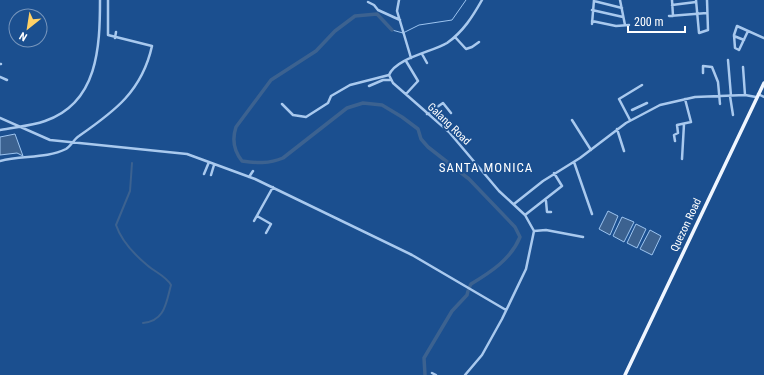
<svg xmlns="http://www.w3.org/2000/svg" width="764" height="375" font-family="'Roboto Condensed',sans-serif">
  <style>
    .water { fill: #3c6290; stroke: #9cc4f0 }
    .lines { fill: none; stroke-linecap: round; stroke-linejoin: round }
    .stream { stroke: #9cc4f0; stroke-width: 1 }
    .canal { stroke: #3c6290; stroke-width: 2 }
    .river { stroke: #3c6290; stroke-width: 3.5 }
    .minor { stroke: #a9c9ee; stroke-width: 2.5 }
    .major { stroke: #f0f6ff; stroke-width: 3.5 }
    .labels { text-anchor: middle; dominant-baseline: central; stroke-width: 4; stroke-linejoin: round; paint-order: stroke }
    .street-label { font-size: 11px; fill: #fff; stroke: #1b4f8f }
    .quarter-label { font-size: 13px; letter-spacing: 1px; fill: #fff; stroke: #1b4f8f }
  </style>
  <rect width="100%" height="100%" fill="#1b4f8f"/>
  <path class="water" d="M15,134L23,156L17,153L0,155V137Z
    M608,211L618,216L610,235L599,229Z
    M622,217L634,222L624,242L613,236Z
    M636,224L646,229L637,248L627,243Z
    M650,230L661,236L652,255L640,249Z"/>
  <g class="lines">
    <path class="stream" d="M392,30L403,33L419,25L452,20L466,0"/>
    <path class="canal" d="M132,163L130,191L116,225C121,240 135,255 147,265C155,272 166,276 171,285C166,303 165,321 143,323"/>
    <path class="river" d="M392,30L377,14L355,16L335,31L316,51L271,80L236,127C232,139 234,151 242,161C256,163 269,164 283,158L347,108L363,103L382,105L402,117L418,129L421,139L428,147L469,179L515,227L520,237C511,259 491,272 471,284L469,288
      M425,375L424,358L452,311L467,295L468,291"/>
    <path class="minor" d="M399,0L397,11L411,58
      M620,0L625,25
      M672,0L673,16
      M696,0L699,33L708,30L707,0
      M594,1L622,8
      M368,2L374,5L378,10L400,20
      M672,5L696,2
      M592,10L623,17
      M669,16L707,13
      M592,21L616,26L629,25
      M592,24L594,0
      M748,31L739,50L735,48L734,35L737,26L764,38
      M734,36L744,40
      M455,37L466,49L472,47L479,42
      M115,38L116,32
      M422,54L427,63
      M728,60L731,96
      M0,64H1
      M743,67L745,95
      M703,73V66L712,67L718,82L720,104
      M0,77L7,80
      M369,86L383,80H390
      M406,94L418,81L406,61
      M758,94L764,97
      M730,96L733,115
      M282,104L293,115L306,117L328,103L331,96L350,85L389,75
      M632,110L647,103
      M427,114L443,103L451,113
      M0,118L50,140L187,154L255,179L412,255L506,310
      M572,120L591,150
      M630,120L619,99L642,85
      M617,129L624,151
      M0,130C15,127 31,126 45,121C98,103 100,47 100,0
      M675,141L674,135L678,133L677,125L691,122L685,99
      M682,159L684,124
      M0,161C21,155 46,159 66,149C71,146 74,139 79,136C115,111 142,91 152,46L108,35V0
      M574,162L592,214
      M204,174L209,162
      M211,175L214,165
      M249,177L253,171
      M546,201L547,212H551
      M514,204L543,181L580,158L626,123L660,105L695,97L745,95L756,97
      M525,215L562,186L554,173
      M257,216L271,224L266,233
      M254,221L273,187
      M534,231L546,230L583,237
      M432,373L436,375
      M465,375L482,355L502,319L526,269L534,231L525,215L499,191L449,132L393,83L389,75C396,58 432,52 447,43C463,32 473,16 482,0"/>
    <path class="major" d="M625,375L764,83"/>
  </g>
  <g class="labels">
    <g class="street-label">
      <text transform="translate(449 124) rotate(44)">Galang Road</text>
      <text transform="translate(686 225) rotate(-65)">Quezon Road</text>
    </g>
    <g class="quarter-label">
      <text x="486" y="167">SANTA MONICA</text>
    </g>
  </g>
  <g transform="translate(28 28) rotate(210)"><circle r="19" fill="#1b4f8f" stroke="#7695bc"/>
  <path d="M0-3L7 15L0 10L-7 15Z" fill="#ffd166"/>
  <text y="-6" font-size="11" font-weight="bold" text-anchor="middle" fill="#ffffff">N</text>
  </g>
  <path d="M628 26v6h57v-6" fill="none" stroke="#ffffff" stroke-width="2"/>
  <text x="634" y="26" font-size="12" fill="#ffffff" stroke="#1b4f8f" stroke-width="3" paint-order="stroke">200 m</text>
</svg>
